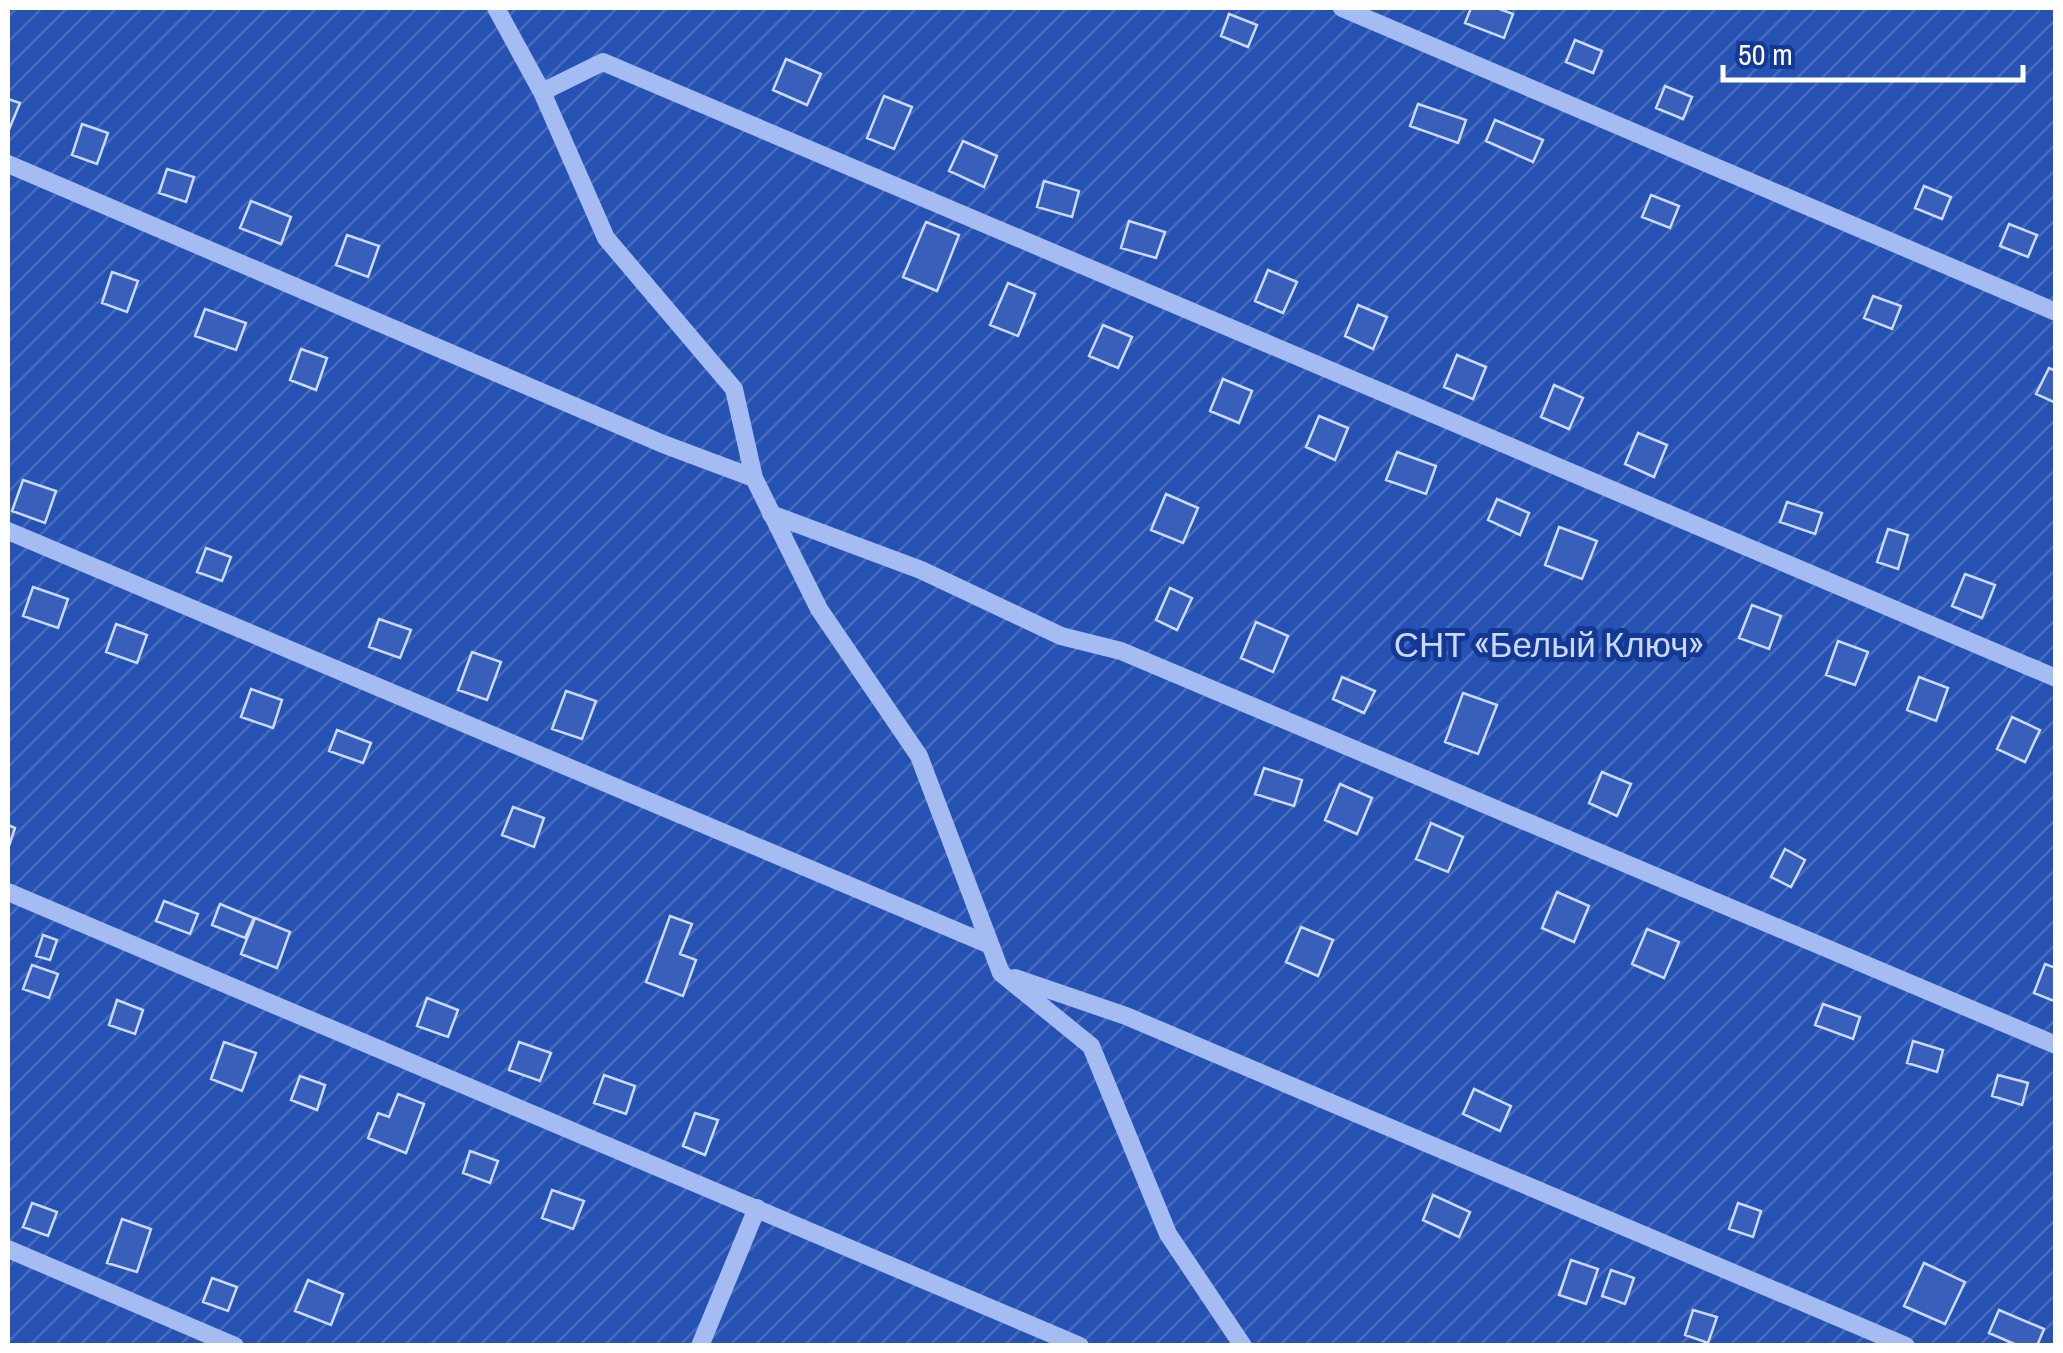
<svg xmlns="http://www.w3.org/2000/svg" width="2063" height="1353" font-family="'Archivo Narrow',sans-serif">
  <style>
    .garden { fill: url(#garden-furrows) }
    .building { fill: #3860bb; stroke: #cbdafc; stroke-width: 2.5 }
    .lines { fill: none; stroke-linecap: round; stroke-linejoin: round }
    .minor { stroke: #a4bcf2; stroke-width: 18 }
    .labels { text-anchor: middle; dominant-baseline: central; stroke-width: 10; stroke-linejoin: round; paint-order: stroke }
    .park-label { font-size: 35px; fill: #cbdafc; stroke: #143994 }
  </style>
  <defs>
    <pattern id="garden-furrows" width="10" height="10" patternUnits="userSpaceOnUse" patternTransform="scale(2.5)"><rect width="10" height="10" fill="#2652b3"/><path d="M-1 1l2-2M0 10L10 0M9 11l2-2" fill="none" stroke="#476cbe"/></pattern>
  </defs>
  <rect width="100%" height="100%" fill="#143994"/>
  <path class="garden" d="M8,8H2055V1345L8,1346Z"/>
  <path class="building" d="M1471,8H1497L1513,14L1504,38L1465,23Z
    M1229,14L1257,25L1248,47L1221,36Z
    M1575,40L1602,51L1593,73L1566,62Z
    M786,59L821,74L807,105L773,90Z
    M1665,86L1692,97L1683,119L1656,108Z
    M884,96L912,107L894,149L867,138Z
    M8,99L20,103L8,132Z
    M1418,104L1466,120L1458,143L1410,126Z
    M1495,120L1543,140L1533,162L1486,141Z
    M82,124L108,133L97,164L72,155Z
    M963,141L997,156L984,187L949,171Z
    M167,169L194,177L186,202L159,193Z
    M1044,181L1079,191L1072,217L1037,207Z
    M1924,186L1951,197L1942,219L1915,208Z
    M1651,195L1679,206L1670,228L1642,217Z
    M251,201L291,217L281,244L240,228Z
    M1129,221L1165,232L1156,258L1121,248Z
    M926,222L959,235L937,291L903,277Z
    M2009,224L2037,235L2028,257L2000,246Z
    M347,235L379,246L368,277L336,265Z
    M1268,270L1297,282L1283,313L1255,301Z
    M112,272L138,281L127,312L102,303Z
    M1008,283L1035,294L1018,336L990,325Z
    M1873,296L1901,306L1892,329L1864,318Z
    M1358,305L1387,317L1373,349L1345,336Z
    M205,309L246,323L236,350L195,336Z
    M1103,325L1132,337L1118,368L1089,356Z
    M301,349L327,358L316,390L290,380Z
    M1457,355L1486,367L1473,399L1444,387Z
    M2049,368L2056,371V403L2036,394Z
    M1223,379L1252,391L1239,423L1210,411Z
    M1554,385L1583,398L1569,429L1541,417Z
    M1319,416L1348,428L1335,460L1306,447Z
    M1638,433L1667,445L1654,477L1625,464Z
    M1397,452L1436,466L1426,494L1386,480Z
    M23,480L56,491L45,523L12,511Z
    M1166,494L1198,508L1183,543L1151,530Z
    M1497,499L1529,513L1520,535L1488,520Z
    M1787,502L1822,513L1815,534L1780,522Z
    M1559,527L1597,541L1582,579L1545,565Z
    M1888,529L1908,535L1898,569L1877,562Z
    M206,548L231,557L222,581L197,572Z
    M1965,574L1995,585L1982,618L1952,606Z
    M33,587L68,599L58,628L23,616Z
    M1170,588L1192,598L1177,630L1156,620Z
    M1752,605L1781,616L1769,649L1739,638Z
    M379,619L411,630L400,658L369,647Z
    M1256,622L1288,636L1273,672L1241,658Z
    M116,624L147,635L137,663L106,652Z
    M1838,641L1868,652L1855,685L1826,675Z
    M472,652L501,662L487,700L458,690Z
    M1342,677L1375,691L1364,713L1333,699Z
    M1919,677L1948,688L1936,721L1907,710Z
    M251,689L282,700L273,728L241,717Z
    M566,691L596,701L582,739L552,729Z
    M1463,693L1497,705L1478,754L1445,742Z
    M2012,717L2040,730L2025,762L1997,749Z
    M337,730L371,743L363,763L329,751Z
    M1264,768L1302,780L1294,806L1255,794Z
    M1602,772L1631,784L1617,816L1589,803Z
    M1340,784L1372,798L1357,834L1325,820Z
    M513,807L544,818L534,847L502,835Z
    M1431,823L1463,837L1448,872L1416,859Z
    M8,825L15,828L8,849Z
    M1785,849L1805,860L1791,887L1771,877Z
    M1557,892L1589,906L1574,942L1542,928Z
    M164,901L198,914L190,934L156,921Z
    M220,904L254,918L245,938L212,925Z
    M670,916L692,924L680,954L696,960L683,996L646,982Z
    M255,918L290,932L277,968L241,954Z
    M1301,927L1333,940L1318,976L1286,962Z
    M1647,929L1679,942L1664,978L1632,964Z
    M43,935L57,940L50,960L36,956Z
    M2045,964L2056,968L2054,1001L2034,993Z
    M32,965L58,974L49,998L23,989Z
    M427,998L458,1010L448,1037L417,1026Z
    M117,1000L143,1010L135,1034L109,1025Z
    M1823,1004L1860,1017L1853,1039L1815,1025Z
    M1913,1041L1943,1050L1937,1072L1907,1063Z
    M224,1042L256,1053L242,1091L211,1079Z
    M519,1042L551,1053L540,1081L509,1070Z
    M604,1075L635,1086L626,1114L594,1103Z
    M1998,1075L2028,1083L2022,1105L1992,1096Z
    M300,1076L325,1085L317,1110L291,1100Z
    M1474,1089L1511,1106L1500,1131L1463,1114Z
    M398,1094L424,1104L406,1153L368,1138L378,1113L389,1117Z
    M695,1113L718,1120L705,1155L683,1146Z
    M470,1151L498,1161L490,1183L463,1173Z
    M552,1190L584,1201L573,1229L542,1218Z
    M1433,1195L1470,1212L1459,1237L1423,1220Z
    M32,1203L57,1212L48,1236L23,1227Z
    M1738,1203L1761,1211L1753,1237L1729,1229Z
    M122,1219L151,1229L137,1272L107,1263Z
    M1571,1260L1598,1269L1586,1304L1559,1295Z
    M1924,1263L1965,1282L1945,1324L1904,1306Z
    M1611,1270L1634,1278L1625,1304L1602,1296Z
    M212,1278L237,1287L228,1311L203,1302Z
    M308,1280L343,1294L331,1325L295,1311Z
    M1693,1310L1717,1317L1708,1343L1685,1335Z
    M1999,1310L2044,1329L2037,1346H2019L1989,1333Z"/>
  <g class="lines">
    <path class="minor" d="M496,8L542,92L606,238L734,389L754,478L819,609L919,756L1001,973L1091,1046L1168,1234L1243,1346
      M1342,8L2056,312
      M542,92L603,62L2056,678
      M8,164L663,444L754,478
      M771,514L921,570L1061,636L1121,651L2056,1045
      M8,531L990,945
      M8,892L1080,1346
      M1015,978L1126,1016L1906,1346
      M8,1249L235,1346
      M700,1346L757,1208"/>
  </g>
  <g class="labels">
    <g class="park-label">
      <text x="1549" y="644">СНТ «Белый Ключ»</text>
    </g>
  </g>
  <rect width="2063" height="1353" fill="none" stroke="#ffffff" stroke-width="20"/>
  <path d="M1723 65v15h300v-15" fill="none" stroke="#ffffff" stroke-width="5"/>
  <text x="1738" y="65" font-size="30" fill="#ffffff" stroke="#143994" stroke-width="8" paint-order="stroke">50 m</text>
</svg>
